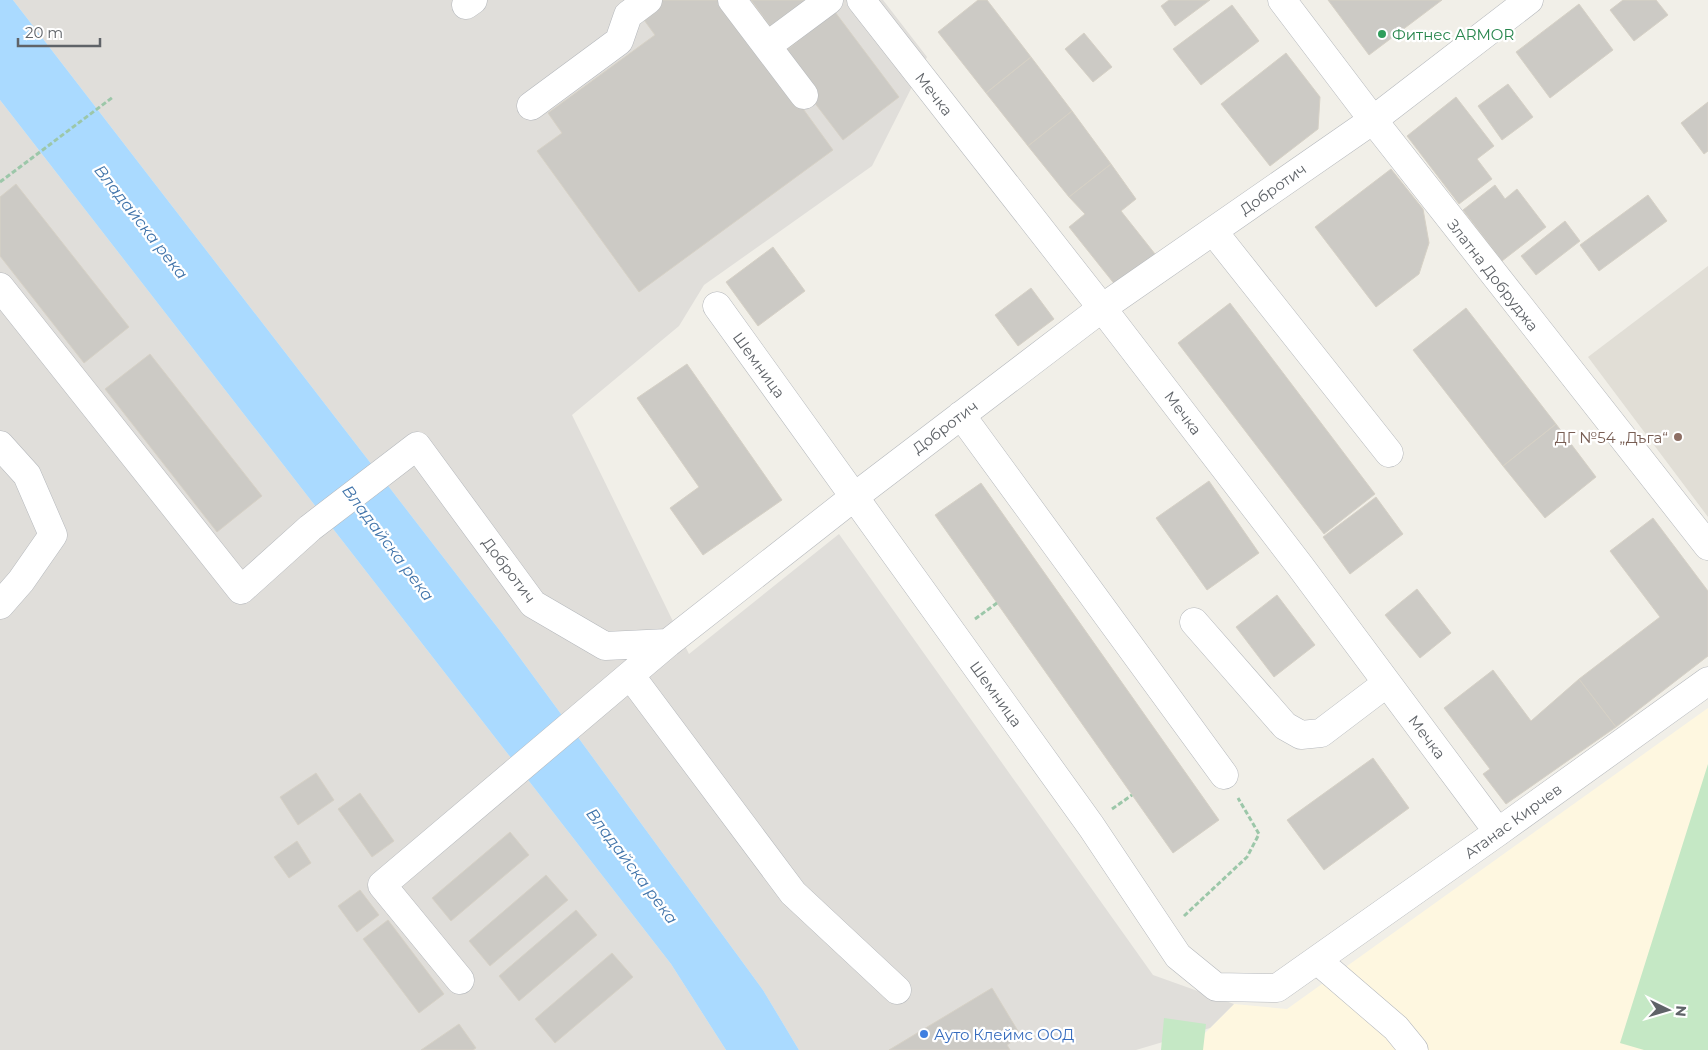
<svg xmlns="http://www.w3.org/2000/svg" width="1708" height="1050" font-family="Montserrat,sans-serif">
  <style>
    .commercial { fill: #fef7e0 }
    .industrial { fill: #e0deda }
    .education { fill: #e1ded6 }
    .green { fill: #c5e8c5 }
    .water { fill: #aadaff }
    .building { fill: #cccac5; stroke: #d6d1c6 }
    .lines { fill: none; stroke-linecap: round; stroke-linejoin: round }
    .minor-casing { stroke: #b5b8bc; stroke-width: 29 }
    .path { stroke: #9cc7a9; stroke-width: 3; stroke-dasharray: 5 2.5; stroke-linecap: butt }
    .minor { stroke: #fff; stroke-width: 28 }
    .leisure-dot { fill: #2e9e5b; stroke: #fff; stroke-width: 2 }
    .education-dot { fill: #8d6e63; stroke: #fff; stroke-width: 2 }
    .shop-dot { fill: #3f7fe0; stroke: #fff; stroke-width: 2 }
    .labels { text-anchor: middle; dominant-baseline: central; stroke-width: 4.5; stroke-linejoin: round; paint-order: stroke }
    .leisure-label { font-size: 15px; fill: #27864d; stroke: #fff; text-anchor: start }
    .street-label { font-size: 15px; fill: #5f6368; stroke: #fff }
    .education-label { font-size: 15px; fill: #785e54; stroke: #fff; text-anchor: end }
    .shop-label { font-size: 15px; fill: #366cbe; stroke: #fff; text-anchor: start }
    .water-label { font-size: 16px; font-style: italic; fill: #4174aa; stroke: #fff }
  </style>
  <rect width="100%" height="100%" fill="#f1efe8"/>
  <path class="commercial" d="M1708,708V1050H1172L1195,1043L1234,1004L1287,1009Z"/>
  <path class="industrial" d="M13,0H883L927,57L872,166L704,285L679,326L572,415L689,654L839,534L1153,975L1234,1004L1210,1028L1136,1050H799L763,990L501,632Z
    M0,100L671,964L726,1050H0Z"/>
  <path class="education" d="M1708,266V517L1588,357Z"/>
  <path class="green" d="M1708,764V1050H1644L1620,1043Z
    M1164,1018L1206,1024L1203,1050H1161Z"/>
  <path class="water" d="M0,0H13L501,632L763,990L799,1050H726L671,964L0,100Z"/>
  <path class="building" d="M657,0H724L833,150L639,292L537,151L562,133L548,113L655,35L639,13Z
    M751,0H813L773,30Z
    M978,0H987L1031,57L986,93L938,32Z
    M1169,0H1210L1175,26L1161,6Z
    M1328,0H1442L1369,55Z
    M1623,0H1656L1668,15L1634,41L1610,10Z
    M1579,4L1613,50L1550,98L1516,52Z
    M1232,5L1259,41L1201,85L1173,49Z
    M835,12L899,97L843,140L779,56Z
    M1084,33L1112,67L1093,82L1065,49Z
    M1286,53L1320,97L1318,129L1270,166L1221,104Z
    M1031,57L1072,111L1028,146L986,93Z
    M1508,84L1533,117L1502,140L1478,106Z
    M1456,97L1494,146L1477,159L1492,179L1459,204L1407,136Z
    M1708,102V151L1704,154L1681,123Z
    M1072,111L1111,164L1069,197L1028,146Z
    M1111,164L1136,199L1121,211L1159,259L1120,291L1069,227L1085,214L1069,197Z
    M1391,169L1423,209L1429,243L1419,274L1376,307L1315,227Z
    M16,184L129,327L84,363L0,256V197Z
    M1495,185L1505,199L1517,189L1546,227L1502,261L1463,210Z
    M1648,195L1667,221L1599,271L1580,245Z
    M1565,221L1580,241L1536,275L1521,256Z
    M773,247L805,291L758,326L726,282Z
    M1031,288L1054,319L1018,346L995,315Z
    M1230,303L1375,494L1324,534L1178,343Z
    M1466,308L1556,424L1503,466L1413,350Z
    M150,354L262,496L217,532L105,389Z
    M687,364L782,500L703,555L670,508L699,487L637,398Z
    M1556,424L1596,477L1545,518L1503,466Z
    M1209,481L1259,553L1207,590L1156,518Z
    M981,483L1219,820L1173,853L935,515Z
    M1376,497L1403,534L1350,574L1323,537Z
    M1653,518L1708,591V656L1616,727L1579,679L1660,617L1610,551Z
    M1417,589L1451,633L1420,658L1385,615Z
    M1277,595L1315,645L1274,677L1236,627Z
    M1493,670L1531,721L1579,679L1616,727L1506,804L1483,774L1490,769L1444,708Z
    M1373,758L1409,808L1324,870L1287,820Z
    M316,773L334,800L298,825L280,797Z
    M360,793L394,841L372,857L338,809Z
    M510,832L529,855L451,921L432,898Z
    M297,841L311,863L289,878L274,857Z
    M546,875L568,900L490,966L469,941Z
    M360,890L379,915L357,932L338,906Z
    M576,910L597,935L519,1001L499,976Z
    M388,920L444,994L419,1013L363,939Z
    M612,953L633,977L555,1043L535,1019Z
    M992,988L1021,1036L1007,1045L1010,1050H889Z
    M459,1024L476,1048L473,1050H421Z"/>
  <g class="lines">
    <g class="minor-casing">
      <path id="minor" d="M732,0L804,95
        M861,0L1102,308L1300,566L1498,832
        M1282,0L1373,120L1708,546
        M466,5L473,0
        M767,46L829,0
        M531,106L619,41L628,15L648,0
        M1213,231L1389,453
        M0,287L241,590L310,528L417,446L533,604L605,646L668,643
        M717,306L1091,826L1178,956L1216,987L1277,988L1498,832L1708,681
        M961,415L1224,775
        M0,445L27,475L53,535L21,581L0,605
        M1194,622L1285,726L1301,735L1321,733L1387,683
        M630,675L793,893L897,990
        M1317,960L1396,1028L1414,1050
        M460,980L382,885L668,643L854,497L1102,308L1373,120L1529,0"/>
    </g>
    <path class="path" d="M0,182L113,97
      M975,619L997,603
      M1112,809L1132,795
      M1184,916L1247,857L1259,834L1238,798"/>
    <use href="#minor" class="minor"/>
  </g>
  <circle class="leisure-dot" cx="1382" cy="34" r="5"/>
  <circle class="education-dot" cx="1678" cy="437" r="5"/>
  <circle class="shop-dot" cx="924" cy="1034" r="5"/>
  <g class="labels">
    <g class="leisure-label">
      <text x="1392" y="34">Фитнес ARMOR</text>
    </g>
    <g class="street-label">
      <text transform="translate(934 94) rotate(52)">Мечка</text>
      <text transform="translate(1273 189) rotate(-35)">Добротич</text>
      <text transform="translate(1493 275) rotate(52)">Златна Добруджа</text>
      <text transform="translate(759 365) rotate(54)">Шемница</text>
      <text transform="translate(1183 413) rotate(53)">Мечка</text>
      <text transform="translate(945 427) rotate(-37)">Добротич</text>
      <text transform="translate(509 570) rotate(53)">Добротич</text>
      <text transform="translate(996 694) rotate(54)">Шемница</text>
      <text transform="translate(1427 737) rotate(53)">Мечка</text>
      <text transform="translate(1513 821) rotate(-36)">Атанас Кирчев</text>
    </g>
    <g class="education-label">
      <text x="1668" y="437">ДГ №54 „Дъга“</text>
    </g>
    <g class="shop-label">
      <text x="934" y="1034">Ауто Клеймс ООД</text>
    </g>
    <g class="water-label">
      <text transform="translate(141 222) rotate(52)">Владайска река</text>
      <text transform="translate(388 543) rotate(53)">Владайска река</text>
      <text transform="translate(632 866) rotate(53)">Владайска река</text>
    </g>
  </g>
  <g transform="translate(1668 1010) rotate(95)" stroke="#ffffff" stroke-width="4" paint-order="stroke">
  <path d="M0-4L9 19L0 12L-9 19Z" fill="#5f6368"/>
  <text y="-8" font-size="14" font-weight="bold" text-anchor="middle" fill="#5f6368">N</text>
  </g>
  <path d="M18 38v8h82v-8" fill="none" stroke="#5f6368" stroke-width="2.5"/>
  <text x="25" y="38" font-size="15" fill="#5f6368" stroke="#ffffff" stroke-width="4" paint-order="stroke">20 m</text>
</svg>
